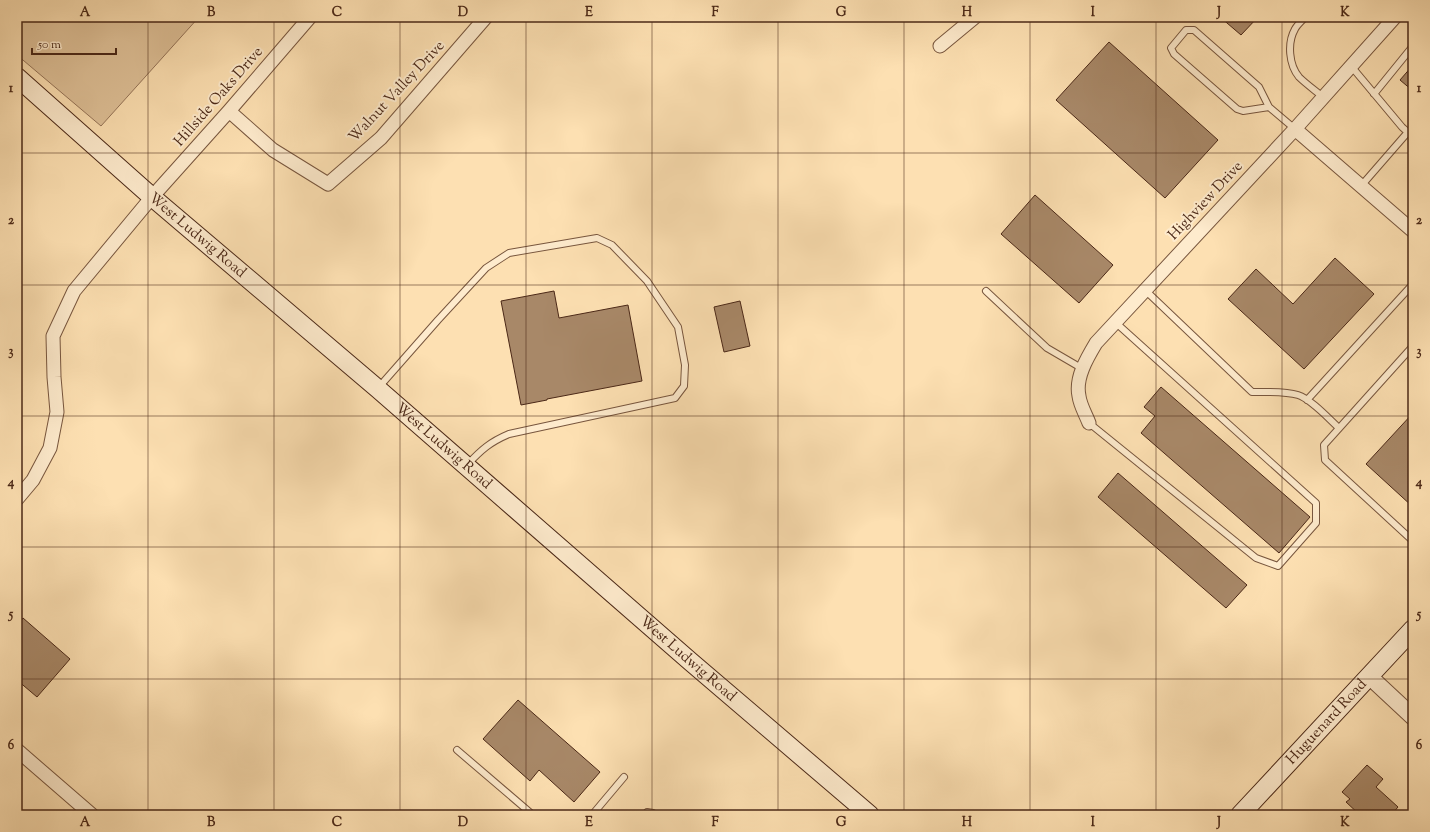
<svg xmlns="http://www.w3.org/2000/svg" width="1430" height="832" font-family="'Sorts Mill Goudy',serif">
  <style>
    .green { fill: #dfc198; stroke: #957458 }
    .building { fill: #a88868; stroke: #4b2817 }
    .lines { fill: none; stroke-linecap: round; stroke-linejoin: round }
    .service-casing { stroke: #78563e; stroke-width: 8 }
    .minor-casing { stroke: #78563e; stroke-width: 15 }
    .tertiary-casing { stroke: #78563e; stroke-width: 18 }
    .secondary-casing { stroke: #4b2817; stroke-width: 20 }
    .service { stroke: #feebcd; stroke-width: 6 }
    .minor { stroke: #feebcd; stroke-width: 13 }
    .tertiary { stroke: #feebcd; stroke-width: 16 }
    .secondary { stroke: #feebcd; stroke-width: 18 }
    .grid { fill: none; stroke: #4b2817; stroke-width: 1; stroke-opacity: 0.55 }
    .labels { text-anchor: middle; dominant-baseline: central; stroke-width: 4; stroke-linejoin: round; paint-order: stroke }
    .street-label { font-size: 15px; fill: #4b2817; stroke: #feebcd }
    .neatline { fill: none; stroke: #4b2817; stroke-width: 1.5 }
    .grid-label { font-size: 13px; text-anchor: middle; font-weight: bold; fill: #4b2817 }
  </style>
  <rect width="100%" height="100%" fill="#fde0b2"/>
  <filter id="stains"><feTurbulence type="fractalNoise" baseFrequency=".005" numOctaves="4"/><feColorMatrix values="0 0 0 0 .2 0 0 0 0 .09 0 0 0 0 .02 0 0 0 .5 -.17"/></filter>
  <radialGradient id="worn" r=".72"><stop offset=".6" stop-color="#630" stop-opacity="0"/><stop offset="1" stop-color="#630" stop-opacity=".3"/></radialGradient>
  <path class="green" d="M17,17H199L101,126L17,55Z"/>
  <path class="building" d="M1220,17H1258L1241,35Z
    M1109,42L1218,140L1165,198L1056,100Z
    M1413,65V91L1400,80Z
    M1035,195L1113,265L1079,303L1001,234Z
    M1335,258L1374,294L1304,369L1228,299L1256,269L1293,304Z
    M554,291L559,318L628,305L642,381L547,399V400L521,405L501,301Z
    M740,301L750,346L724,352L714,307Z
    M1161,387L1310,517L1279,553L1141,433L1155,416L1144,407Z
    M1413,413V507L1366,464Z
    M1118,473L1247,585L1226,608L1098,497Z
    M23,618L70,659L37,697L17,680V626Z
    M518,700L600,772L574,802L539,770L530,781L483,739Z
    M1367,765L1383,779L1376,787L1398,807L1391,815H1360L1346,802L1350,799L1342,792Z"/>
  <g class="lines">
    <g class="service-casing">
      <path id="service" d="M1305,17C1302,21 1297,25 1295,29C1287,43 1289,65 1299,77C1306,84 1316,91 1323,97
        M1351,66L1402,127L1413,137
        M1374,94L1413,46
        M1269,107L1259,87L1194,30H1186L1171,48L1174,54L1237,109L1243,111L1269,107L1295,129
        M1361,186L1408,132
        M1145,290L1252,392C1266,392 1285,391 1298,395C1311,399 1329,419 1339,428
        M986,291L1047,348L1083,369
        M1413,346L1324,445L1325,460L1413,541
        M379,387L438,320L486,268L509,253L597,238L612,245L647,281L678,327L685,365L684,386L675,398L509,434C490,442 481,450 467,465
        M1307,400L1413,284
        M1089,423L1256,558L1278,566L1316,523V503L1115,322
        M457,750L533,815
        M592,815L624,777
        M644,815L647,812L653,813L656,815"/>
    </g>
    <g class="minor-casing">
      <path id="minor" d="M940,46L975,17
        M229,111L273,150L328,184L381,138L486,17
        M1295,129L1413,231
        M1089,423C1086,415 1080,405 1079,396C1075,378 1087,358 1096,343L1295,129L1395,17
        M17,499L33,480L50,448L57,412L54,377L53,336L74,291L152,197L229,111L310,17
        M17,750L92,815"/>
    </g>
    <g class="tertiary-casing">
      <path id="tertiary" d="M1369,676L1413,717"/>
    </g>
    <g class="secondary-casing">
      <g id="secondary">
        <path id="s1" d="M17,77L152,197L378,389L691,662L870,815"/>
        <path id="s2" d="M1240,815L1413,629"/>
      </g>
    </g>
    <use href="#service" class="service"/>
    <use href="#minor" class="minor"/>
    <use href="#tertiary" class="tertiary"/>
    <use href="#secondary" class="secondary"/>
  </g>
  <path class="grid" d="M148,17V815M274,17V815M400,17V815M526,17V815M652,17V815M778,17V815M904,17V815M1030,17V815M1156,17V815M1282,17V815M17,153H1413M17,285H1413M17,416H1413M17,547H1413M17,679H1413"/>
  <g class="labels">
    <g class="street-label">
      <text transform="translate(397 92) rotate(-47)">Walnut Valley Drive</text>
      <text transform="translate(219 97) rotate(-49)">Hillside Oaks Drive</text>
      <text transform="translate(1206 201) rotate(-47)">Highview Drive</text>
      <text stroke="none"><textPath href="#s1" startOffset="240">West Ludwig Road</textPath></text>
      <text stroke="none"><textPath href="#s1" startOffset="564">West Ludwig Road</textPath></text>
      <text stroke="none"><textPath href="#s1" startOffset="888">West Ludwig Road</textPath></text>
      <text stroke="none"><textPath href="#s2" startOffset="127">Huguenard Road</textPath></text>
    </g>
  </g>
  <rect width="1430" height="832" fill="none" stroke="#fde0b2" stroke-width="44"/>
  <path d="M32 48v6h84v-6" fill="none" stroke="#4b2817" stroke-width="2"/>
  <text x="38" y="48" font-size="12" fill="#4b2817" stroke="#feebcd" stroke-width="3" paint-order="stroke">50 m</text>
  <rect x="22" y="22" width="1386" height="788" class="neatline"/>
  <g class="grid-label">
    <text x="85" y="16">A</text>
    <text x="211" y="16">B</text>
    <text x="337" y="16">C</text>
    <text x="463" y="16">D</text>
    <text x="589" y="16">E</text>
    <text x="715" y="16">F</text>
    <text x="841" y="16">G</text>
    <text x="967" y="16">H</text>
    <text x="1093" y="16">I</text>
    <text x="1219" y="16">J</text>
    <text x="1345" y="16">K</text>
    <text x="11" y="92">1</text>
    <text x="1419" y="92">1</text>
    <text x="11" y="224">2</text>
    <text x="1419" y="224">2</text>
    <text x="11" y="355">3</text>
    <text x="1419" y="355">3</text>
    <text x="11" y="486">4</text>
    <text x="1419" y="486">4</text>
    <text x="11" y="618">5</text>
    <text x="1419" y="618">5</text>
    <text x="11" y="749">6</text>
    <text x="1419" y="749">6</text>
    <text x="85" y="826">A</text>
    <text x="211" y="826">B</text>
    <text x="337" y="826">C</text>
    <text x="463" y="826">D</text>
    <text x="589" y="826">E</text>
    <text x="715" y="826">F</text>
    <text x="841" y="826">G</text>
    <text x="967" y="826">H</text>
    <text x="1093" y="826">I</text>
    <text x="1219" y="826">J</text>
    <text x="1345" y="826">K</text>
  </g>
  <rect width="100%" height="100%" filter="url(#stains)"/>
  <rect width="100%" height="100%" fill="url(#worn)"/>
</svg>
